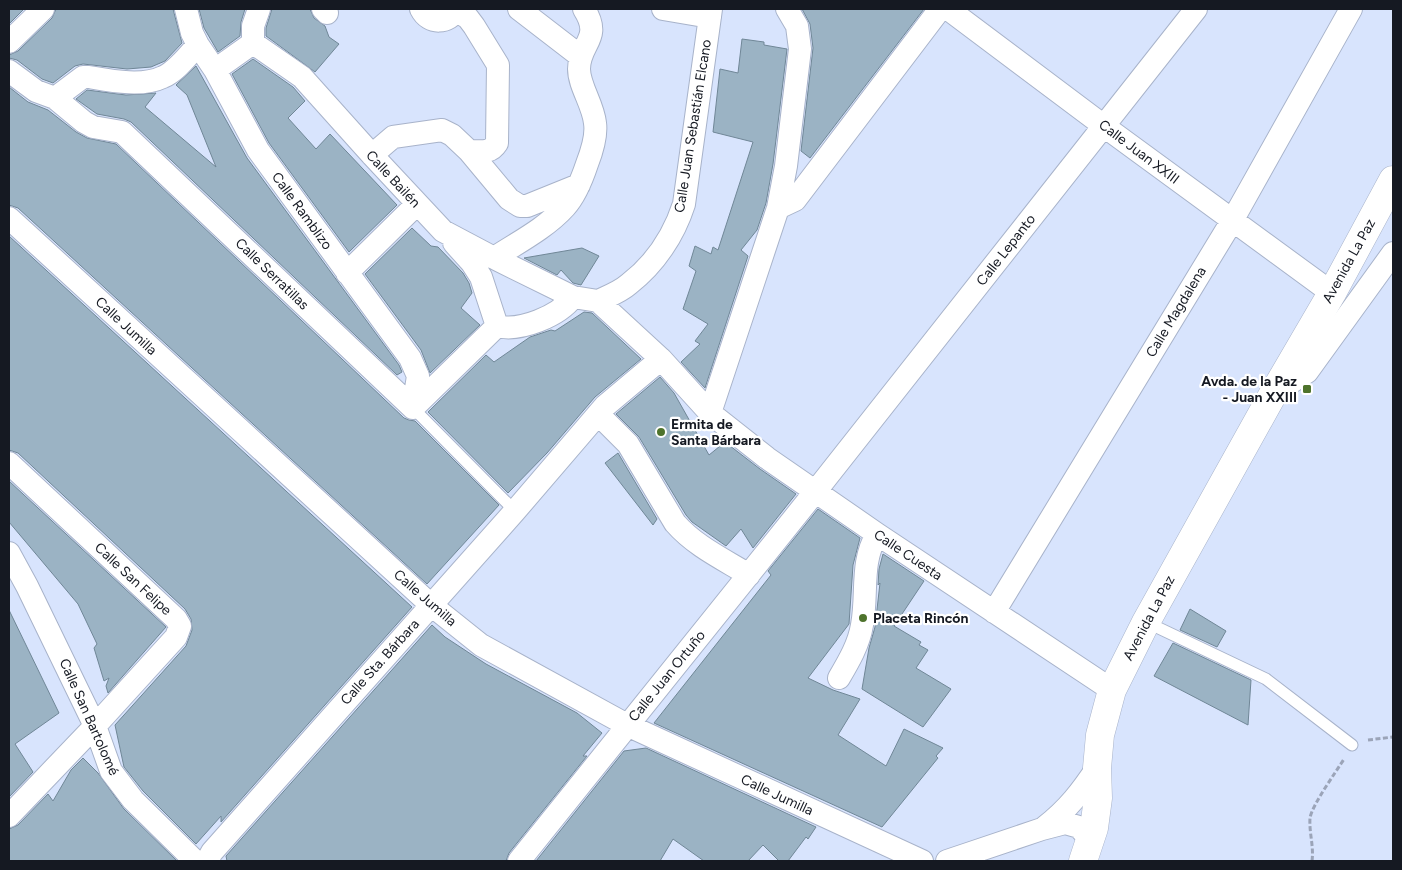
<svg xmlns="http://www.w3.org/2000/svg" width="1402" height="870" font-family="Figtree,sans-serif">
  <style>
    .building { fill: #9bb3c4; stroke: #708797 }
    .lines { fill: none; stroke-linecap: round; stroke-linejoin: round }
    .service-casing { stroke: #a8b3ca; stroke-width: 13 }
    .minor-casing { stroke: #a8b3ca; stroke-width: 24 }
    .secondary-casing { stroke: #a8b3ca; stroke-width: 29 }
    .path { stroke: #9ba4b8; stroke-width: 3; stroke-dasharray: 5 2.5; stroke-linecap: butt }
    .service { stroke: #fff; stroke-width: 11 }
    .minor { stroke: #fff; stroke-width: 22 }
    .secondary { stroke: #fff; stroke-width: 28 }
    .poi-dot { fill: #4e732c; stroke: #fff; stroke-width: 2 }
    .labels { text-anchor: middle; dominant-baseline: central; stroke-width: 4.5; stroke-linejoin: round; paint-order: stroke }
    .street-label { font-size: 14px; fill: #151922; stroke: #fff }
    .poi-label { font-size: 14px; font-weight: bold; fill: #151922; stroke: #fff; text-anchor: start }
  </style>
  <rect width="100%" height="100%" fill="#d8e4fd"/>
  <path class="building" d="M9,9H24L9,24Z
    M56,9H173L182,43L165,61L151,67L127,69L83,64L75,66L53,83L42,79L17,60L9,58V55L18,51L52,18Z
    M199,9H245L241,22L240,36L218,52L204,28Z
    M272,9H310L314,18L325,26L329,37L339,44L315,72L266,36V28Z
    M802,9H924L810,158L801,151L813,48L810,24Z
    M742,39L764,42V45L787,49L773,164L766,203L757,230L741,250L748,256L705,388L681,362L700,344L695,341L708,324L683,309L696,271L689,266L695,246L711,254L713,247L718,250L753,142L713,132L720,69L738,73Z
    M253,59L293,87L305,101L288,118L316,149L330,134L397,205L349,252L269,143L232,74Z
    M196,66L247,158L399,365L402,372L397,375L131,122L124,119L97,114L76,99L87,90L126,95L156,93L145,107L216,167L187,95L176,85Z
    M9,87L28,102L48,110L76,132L87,138L116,144L404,418L409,420L415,421L499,505L427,584L18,208L9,205Z
    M412,228L431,246L438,247L463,273L469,283L472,293L461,308L480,325L430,373L421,350L365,274Z
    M9,236L412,607L221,822V816L196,844L143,791L124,767L115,725L186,646L192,630L191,619L185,609L18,453L9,450Z
    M582,248L599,256L581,285L573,283L561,270L557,275L524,258Z
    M584,312L592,313L641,359L595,397L547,453L508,493L428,412L486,355L494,362L530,337L551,330L555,331Z
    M660,377L674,393L709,455L725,442L760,469L796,494L753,548L741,529L726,546L692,522L686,515L639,437L616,414Z
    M618,453L657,519L653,525L605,463Z
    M9,481L166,627L108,693L106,686L109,678L104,681L94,648L97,644L78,604L9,522Z
    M818,509L860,538L853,565L849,624L808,678L833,690L860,699L838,735L886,766L904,729L943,748L936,756L938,758L882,827L654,723L771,575L768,571Z
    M883,554L924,581L894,626L921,642L919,645L928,650L916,668L951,689L923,727L862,689L869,648L875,627L880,583L878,585L879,569Z
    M1190,609L1226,631L1217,647L1180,630Z
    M9,610L59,713L15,744L33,772L9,797Z
    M432,625L445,637L486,664L577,713L602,733L583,756H587L509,853L506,861H227L226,856Z
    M1173,643L1251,680L1248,725L1154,676Z
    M646,748L816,827L808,839L806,837L788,861H779L763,845L748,861H704L673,839L660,861H536L624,751Z
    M83,758L98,773L124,809L177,861H9V829L18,825L48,794L53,801L71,770Z"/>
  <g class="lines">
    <g class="service-casing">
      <path id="service" d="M413,408L515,511
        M1146,622L1266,679L1352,745"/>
    </g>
    <g class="minor-casing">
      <path id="minor" d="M186,9L192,33L198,45L215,70L258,150L410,358L418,376L413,408
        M323,9L327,13
        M421,9C429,25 449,24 457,9
        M519,9L580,56
        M663,9L710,17
        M711,9L684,204C674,235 655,264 629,284C620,292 609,296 598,301L661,359L710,413L767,458L877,534L1112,690
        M948,9L1112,132L1332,293
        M456,10L468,18L474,26L498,65L497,143C490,154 481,151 469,151L509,199L520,206H527L579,185
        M9,42L43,9
        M253,43V26L259,9
        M215,70L253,43L302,77L372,155L443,231L494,258L573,297L598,301
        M9,71L36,91L55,98L84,122L93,127L122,132L413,408
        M55,98L83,77H89C112,81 142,87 163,77C177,71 188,55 198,45
        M372,155L393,137L442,130L452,135L469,151
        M778,208L795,200L940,9
        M9,218L431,605L481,645L627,725L922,861
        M494,258C517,243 546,228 565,207C576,195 582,179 587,164C592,151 597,136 595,123C593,104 579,86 579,69C579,43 603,39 584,9
        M347,273L417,204
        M497,326C520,332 559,316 573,297
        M1273,394L1307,372L1393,253
        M413,408L497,326L481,277L472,263L454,243
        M710,413L778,208L786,166L800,49L797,26L787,9
        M598,414L628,444L675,523C695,546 723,559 749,575
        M9,463L176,619L180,626L176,637L95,726L9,816
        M9,553L27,586L95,726L111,771L133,800L195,861
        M994,612L1232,221L1351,9
        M839,678C849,661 859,644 862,625C868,593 860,563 877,534
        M1045,827C1068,809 1081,792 1097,768
        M207,861L212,852L515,511L605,406L661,359
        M519,861L815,492L1196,9
        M947,861L1042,829L1065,823L1079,827L1091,840"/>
    </g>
    <g class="secondary-casing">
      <path id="secondary" d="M1083,861L1094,828L1098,798L1097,768L1100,735L1112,690L1146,622L1273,394L1332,293L1393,180"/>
    </g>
    <path class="path" d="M1368,740L1393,737
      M1312,861C1314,846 1309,833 1310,818C1312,805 1336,772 1344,759"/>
    <use href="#service" class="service"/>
    <use href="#minor" class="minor"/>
    <use href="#secondary" class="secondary"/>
  </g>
  <g class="poi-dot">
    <rect x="1302" y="384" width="10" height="10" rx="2.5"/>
    <circle cx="661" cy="432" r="5"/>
    <circle cx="863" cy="618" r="5"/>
  </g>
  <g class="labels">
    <g class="street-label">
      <text transform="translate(693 126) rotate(-81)">Calle Juan Sebastián Elcano</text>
      <text transform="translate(1139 152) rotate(37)">Calle Juan XXIII</text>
      <text transform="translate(393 179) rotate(47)">Calle Bailén</text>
      <text transform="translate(302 211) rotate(54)">Calle Ramblizo</text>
      <text transform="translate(1006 250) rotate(-52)">Calle Lepanto</text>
      <text transform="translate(1349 261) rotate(-61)">Avenida La Paz</text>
      <text transform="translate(272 274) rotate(44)">Calle Serratillas</text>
      <text transform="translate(1176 312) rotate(-59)">Calle Magdalena</text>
      <text transform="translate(126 326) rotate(43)">Calle Jumilla</text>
      <text transform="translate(908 555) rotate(34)">Calle Cuesta</text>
      <text transform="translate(133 579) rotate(43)">Calle San Felipe</text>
      <text transform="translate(425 598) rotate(41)">Calle Jumilla</text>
      <text transform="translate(1149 618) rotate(-62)">Avenida La Paz</text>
      <text transform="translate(380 662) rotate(-48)">Calle Sta. Bárbara</text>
      <text transform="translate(667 676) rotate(-51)">Calle Juan Ortuño</text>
      <text transform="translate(89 717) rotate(66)">Calle San Bartolomé</text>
      <text transform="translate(777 795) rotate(25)">Calle Jumilla</text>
    </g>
    <g class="poi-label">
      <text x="1297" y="381" text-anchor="end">Avda. de la Paz<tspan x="1297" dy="16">- Juan XXIII</tspan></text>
      <text x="671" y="424">Ermita de<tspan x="671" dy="16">Santa Bárbara</tspan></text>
      <text x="873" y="618">Placeta Rincón</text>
    </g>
  </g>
  <rect width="1402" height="870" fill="none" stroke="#151922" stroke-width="20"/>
</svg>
